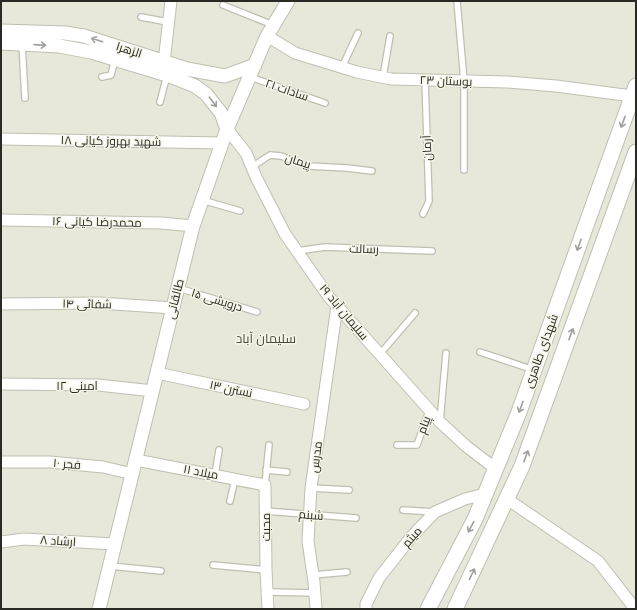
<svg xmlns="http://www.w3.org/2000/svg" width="637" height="610" font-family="Roboto,Cairo,sans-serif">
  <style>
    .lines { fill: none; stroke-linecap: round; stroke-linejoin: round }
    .service-casing { stroke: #bfbfb1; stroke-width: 8 }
    .minor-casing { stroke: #bfbfb1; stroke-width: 13 }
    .tertiary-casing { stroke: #bfbfb1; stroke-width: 15 }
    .secondary-casing { stroke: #bfbfb1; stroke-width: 17 }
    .service { stroke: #fff; stroke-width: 5.5 }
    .minor { stroke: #fff; stroke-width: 11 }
    .tertiary { stroke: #fff; stroke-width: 13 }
    .secondary { stroke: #fff; stroke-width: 15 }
    .oneway { stroke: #9f9f9d }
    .labels { text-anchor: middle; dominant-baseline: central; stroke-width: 3; stroke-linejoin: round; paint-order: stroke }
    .street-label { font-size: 12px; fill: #2a2a25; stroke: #f5f5e7 }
    .neighbourhood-label { font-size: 13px; fill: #4b4a3f; stroke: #f5f5e7 }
  </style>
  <rect width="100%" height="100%" fill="#e8e8da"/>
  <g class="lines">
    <g class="service-casing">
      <path id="service" d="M457,1L464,81V170
        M223,5L273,25
        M141,17L168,22
        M22,44L25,98
        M342,67L358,33
        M102,77L111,75L115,59
        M250,77L325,103
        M383,77L390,36
        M160,102L167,75
        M252,167L270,155L281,156L308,166L347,168L372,171
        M202,200L240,211
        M423,214L429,201L425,80
        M297,251L325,247L432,251
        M178,288L257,312
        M480,352L534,370
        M380,354L415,313
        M440,422L446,353
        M397,445H417L429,411
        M266,470L287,472
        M215,475L219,450
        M265,485L269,445
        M311,488L349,490
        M230,501L235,479
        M403,510L435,512
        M265,511L356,518
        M213,565L266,570
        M110,566L161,571
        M313,575L347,572
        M267,592L315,593"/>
    </g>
    <g class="minor-casing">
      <path id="minor" d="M267,36L295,53L357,72L391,79L507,82L556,86L632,96
        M164,62L171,1
        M227,129L246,153L256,177L285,234L329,297L440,422L466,446L496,469
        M1,139L222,143
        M1,220L161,223L193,226
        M1,304L100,303L173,308
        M157,373L304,404
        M1,384L98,385L153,391
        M136,460L265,485L266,570L268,609
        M1,462H50L103,467L133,474
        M507,499L598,561L633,606V609
        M1,542L24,539L115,544
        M316,609L314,582L308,541L311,488L337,306
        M366,609V604L379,578L412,536L435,512L465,499L485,494"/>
    </g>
    <g class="tertiary-casing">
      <path id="tertiary" d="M1,31L65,33L84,36L187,69L225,76L255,65
        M1,43L59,46L91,52L167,75L195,86L206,94L221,113L227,129
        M99,609L193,226L227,129L267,36L288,1"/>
    </g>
    <g class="secondary-casing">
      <path id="secondary" d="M428,609L475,519L519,412L636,86
        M455,609L522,466L636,152"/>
    </g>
    <use href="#service" class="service"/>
    <use href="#minor" class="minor"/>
    <use href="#tertiary" class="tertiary"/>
    <use href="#secondary" class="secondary"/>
  </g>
  <defs><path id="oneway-shaft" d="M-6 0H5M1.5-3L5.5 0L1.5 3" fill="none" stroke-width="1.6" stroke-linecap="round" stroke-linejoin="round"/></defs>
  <g class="oneway">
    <use href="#oneway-shaft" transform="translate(97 40) rotate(-162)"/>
    <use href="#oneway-shaft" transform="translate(40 45) rotate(4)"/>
    <use href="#oneway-shaft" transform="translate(213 102) rotate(53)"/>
    <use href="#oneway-shaft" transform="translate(623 122) rotate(110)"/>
    <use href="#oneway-shaft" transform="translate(579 245) rotate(110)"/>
    <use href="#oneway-shaft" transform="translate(571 334) rotate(-70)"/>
    <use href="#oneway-shaft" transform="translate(521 407) rotate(110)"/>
    <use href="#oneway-shaft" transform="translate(526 456) rotate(-70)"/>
    <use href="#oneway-shaft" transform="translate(471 527) rotate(118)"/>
    <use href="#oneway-shaft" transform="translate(472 574) rotate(-65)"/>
  </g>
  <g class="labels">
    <g class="street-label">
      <text transform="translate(129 50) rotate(18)">الزهرا</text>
      <text transform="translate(446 81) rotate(2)">بوستان ۲۳</text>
      <text transform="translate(287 90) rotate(19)">سادات ۲۱</text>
      <text transform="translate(111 141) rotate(1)">شهید بهروز کیانی ۱۸</text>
      <text transform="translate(427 148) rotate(-92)">آرمان</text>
      <text transform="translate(298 161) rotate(17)">پیمان</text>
      <text transform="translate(97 222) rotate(1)">محمدرضا کیانی ۱۶</text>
      <text transform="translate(364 249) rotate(2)">رسالت</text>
      <text transform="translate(175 299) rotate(-76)">طالقانی</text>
      <text transform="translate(217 300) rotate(17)">درویشی ۱۵</text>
      <text transform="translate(87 304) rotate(1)">شفائی ۱۴</text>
      <text transform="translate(344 312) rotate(50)">سلیمان آباد ۱۹</text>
      <text transform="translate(541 351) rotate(-70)">شهدای طاهری</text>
      <text x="77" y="386">امینی ۱۲</text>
      <text transform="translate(231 389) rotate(12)">نسترن ۱۳</text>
      <text transform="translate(424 425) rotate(-70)">پیام</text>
      <text transform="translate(316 457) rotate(-82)">مدرس</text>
      <text transform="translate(67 464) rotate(5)">فجر ۱۰</text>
      <text transform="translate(201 472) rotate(11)">میلاد ۱۱</text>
      <text transform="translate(311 515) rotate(4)">شبنم</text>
      <text transform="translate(266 527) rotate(-90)">محبت</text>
      <text transform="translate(412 537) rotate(-49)">میثم</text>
      <text transform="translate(58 541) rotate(4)">ارشاد ۸</text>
    </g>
    <g class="neighbourhood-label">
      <text x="266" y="338">سلیمان آباد</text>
    </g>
  </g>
  <rect width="637" height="610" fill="none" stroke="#2a2a25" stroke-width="4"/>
</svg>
